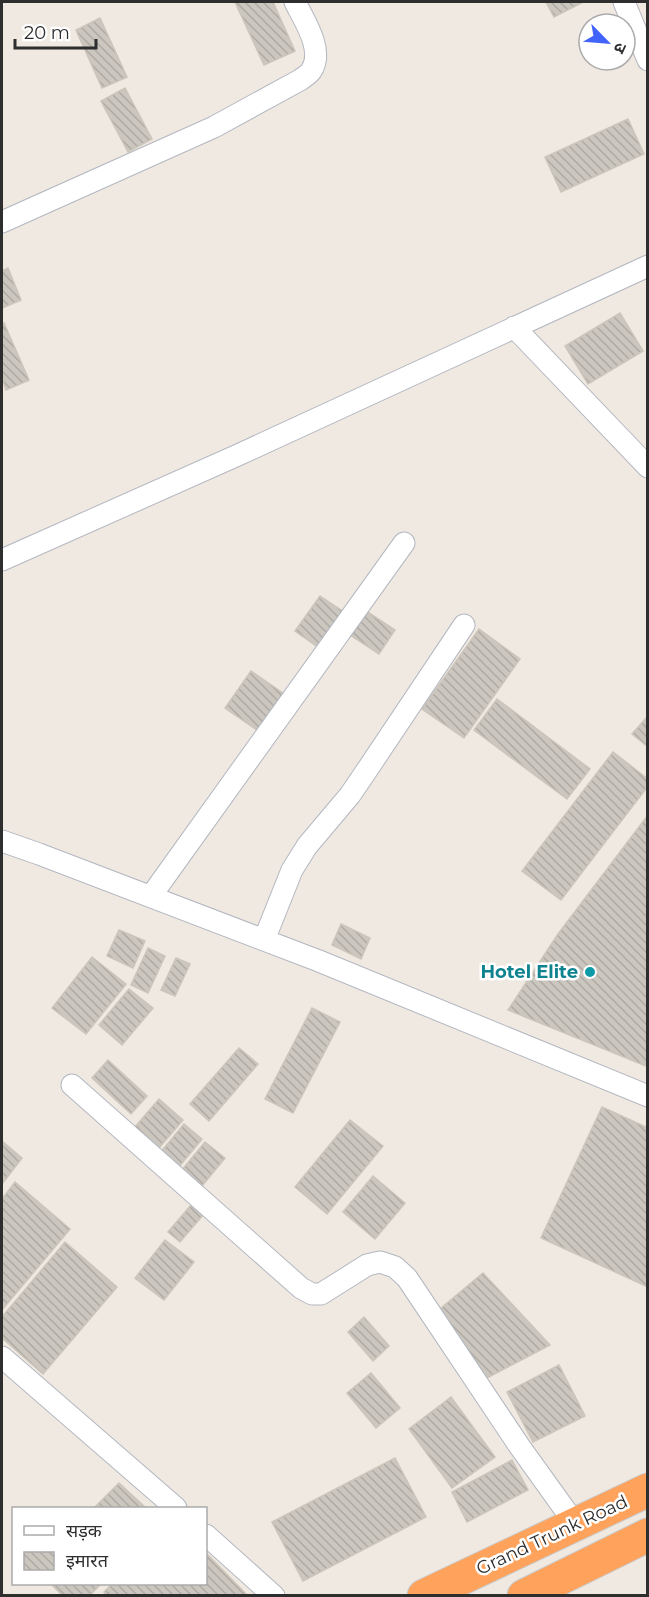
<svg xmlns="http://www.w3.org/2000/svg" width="649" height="1597" font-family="Montserrat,'Noto Sans Devanagari',sans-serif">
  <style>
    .building { fill: url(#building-back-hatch); stroke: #cbc5ba; stroke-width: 1.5 }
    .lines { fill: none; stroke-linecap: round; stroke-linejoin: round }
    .street-casing { stroke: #b4b7c1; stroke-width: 23 }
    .highway-casing { stroke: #c9c9c9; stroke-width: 35 }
    .street { stroke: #fff; stroke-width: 21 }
    .highway { stroke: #ffa35c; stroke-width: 33 }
    .culture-dot { fill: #0f9aa8; stroke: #fff; stroke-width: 2 }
    .labels { text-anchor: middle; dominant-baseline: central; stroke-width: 5; stroke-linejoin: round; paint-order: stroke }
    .culture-label { font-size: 18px; font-weight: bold; fill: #0d838f; stroke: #fff; text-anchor: end }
    .street-label { font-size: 18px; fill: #2e2e2e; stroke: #fff }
  </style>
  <defs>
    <pattern id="building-back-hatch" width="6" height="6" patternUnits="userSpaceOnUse" patternTransform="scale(1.5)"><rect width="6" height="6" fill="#cbc7bf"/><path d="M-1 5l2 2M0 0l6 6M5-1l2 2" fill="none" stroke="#afaba4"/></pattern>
  </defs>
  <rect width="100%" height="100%" fill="#efe9e1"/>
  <path class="building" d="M235,2H273L295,51L264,65Z
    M546,2H583L554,17Z
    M100,18L127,77L102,88L76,30Z
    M125,88L152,139L128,152L101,101Z
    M628,119L644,154L561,192L545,157Z
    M8,268L21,300L2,308V271Z
    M620,313L643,351L588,384L565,346Z
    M4,323L29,380L6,390L2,378V324Z
    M320,596L347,614L322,650L295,631Z
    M360,607L395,630L379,654L344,631Z
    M479,629L520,659L464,738L422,709Z
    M251,671L290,698L264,735L225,708Z
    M497,699L590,769L567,799L474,730Z
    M648,716V747L632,734Z
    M613,752L648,779V786L561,900L522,871Z
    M648,815V1062L646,1066L508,1010L558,934Z
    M341,924L370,938L361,959L332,945Z
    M119,930L145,941L133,968L107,956Z
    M148,948L165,956L148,993L131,985Z
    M92,957L126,984L86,1034L52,1008Z
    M176,958L190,964L175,996L161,990Z
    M129,989L153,1008L122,1045L99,1025Z
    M312,1008L340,1022L293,1113L265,1099Z
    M239,1048L258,1064L209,1121L190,1104Z
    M108,1060L147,1096L131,1114L92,1078Z
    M159,1099L183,1120L159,1148L135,1127Z
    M602,1107L648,1128V1287L541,1238Z
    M350,1120L383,1146L327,1214L295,1187Z
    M184,1124L202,1139L178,1168L160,1153Z
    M2,1141L22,1158L2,1184Z
    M205,1142L225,1158L202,1186L182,1170Z
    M373,1176L405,1203L375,1239L343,1212Z
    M15,1182L70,1229L2,1310V1199Z
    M191,1205L203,1215L180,1242L168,1232Z
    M165,1240L194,1262L164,1300L135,1278Z
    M65,1242L117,1287L43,1374L2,1338V1317Z
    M483,1273L550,1345L485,1379L440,1309Z
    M364,1317L389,1346L373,1361L348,1332Z
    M559,1365L585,1416L533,1442L507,1392Z
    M371,1373L400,1408L376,1428L347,1393Z
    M451,1397L495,1457L452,1488L409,1429Z
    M395,1458L426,1517L303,1581L272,1522Z
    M512,1460L528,1490L467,1522L452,1492Z
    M119,1483L146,1508H94Z
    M206,1553L248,1596H107L104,1592L112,1584H206Z
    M51,1584H101L89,1596H63Z"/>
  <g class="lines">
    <g class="street-casing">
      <path id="street" d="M624,2L648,60
        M2,222L214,127L300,80C304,77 309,74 311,71C325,51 304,20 295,2
        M514,327L648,467
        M2,560L238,455L648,266
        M2,841L39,854L319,961L648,1096
        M151,896L404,543
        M264,940L292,870L307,846L350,795L367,770L464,625
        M72,1085L301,1288L312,1294H321L367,1265L380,1262L395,1267L407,1278L520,1447L576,1525
        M2,1357L176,1508
        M206,1535L274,1596"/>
    </g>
    <g class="highway-casing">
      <path id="highway" d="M424,1596L648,1490
        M524,1596L648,1535"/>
    </g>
    <use href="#street" class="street"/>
    <use href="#highway" class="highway"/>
  </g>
  <circle class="culture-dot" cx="590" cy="972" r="6"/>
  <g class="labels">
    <g class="culture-label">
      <text x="578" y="972">Hotel Elite</text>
    </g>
    <g class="street-label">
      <text transform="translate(552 1535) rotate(-25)">Grand Trunk Road</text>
    </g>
  </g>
  <rect width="649" height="1597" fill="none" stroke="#2e2e2e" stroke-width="6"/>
  <rect x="12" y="1507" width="195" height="78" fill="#ffffff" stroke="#ababab" stroke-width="1.5"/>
  <rect x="24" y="1526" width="30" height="9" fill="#ffffff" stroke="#ababab" stroke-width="1.5"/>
  <text x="66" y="1537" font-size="18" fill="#2e2e2e">सड़क</text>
  <rect x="24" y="1552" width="30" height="18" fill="url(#building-back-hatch)" stroke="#ababab" stroke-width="1.5"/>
  <text x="66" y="1567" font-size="18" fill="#2e2e2e">इमारत</text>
  <g transform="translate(607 42) rotate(115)"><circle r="28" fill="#ffffff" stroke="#ababab" stroke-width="1.5"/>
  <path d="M0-4.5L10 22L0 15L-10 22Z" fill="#4264fb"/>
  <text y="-9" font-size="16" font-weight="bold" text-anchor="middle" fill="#2e2e2e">उ</text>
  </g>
  <path d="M15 39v9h81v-9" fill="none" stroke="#2e2e2e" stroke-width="3"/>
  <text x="24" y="39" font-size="18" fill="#2e2e2e" stroke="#ffffff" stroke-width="4.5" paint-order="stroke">20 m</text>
</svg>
